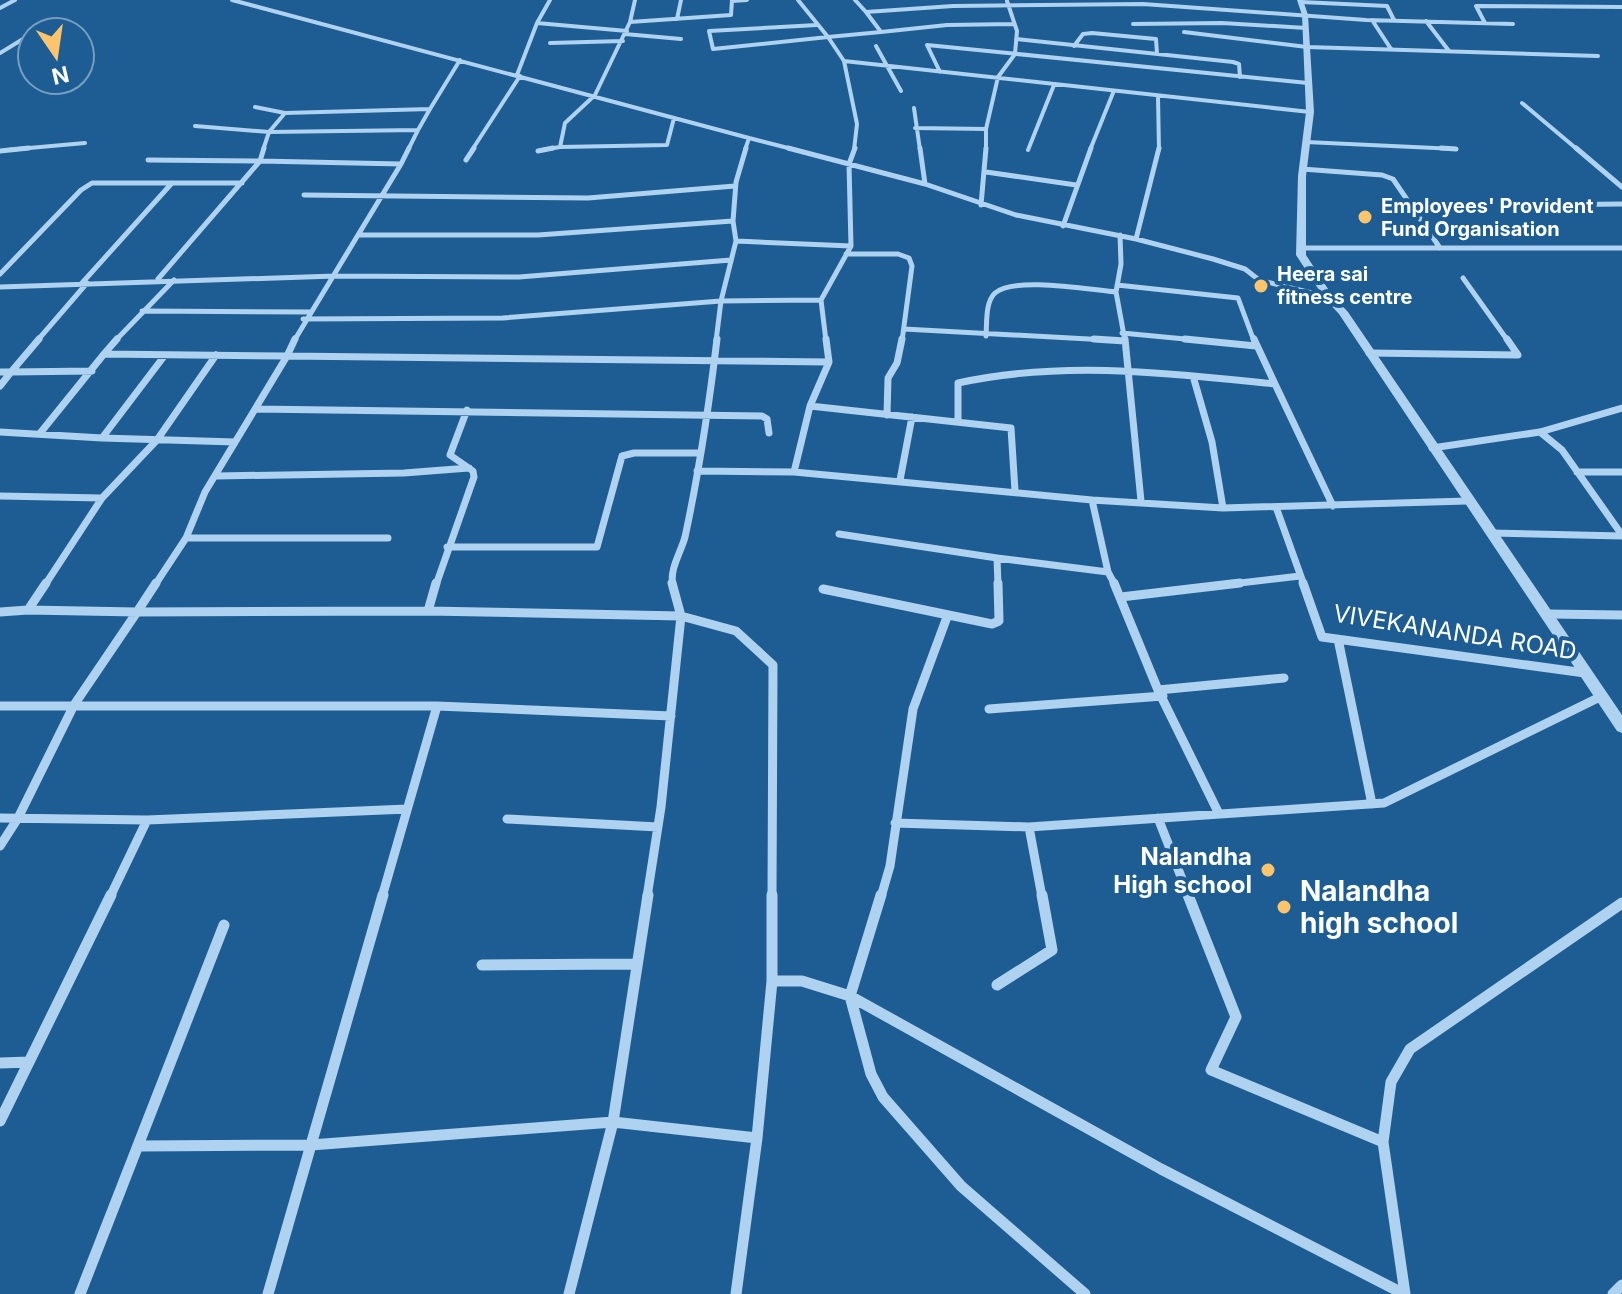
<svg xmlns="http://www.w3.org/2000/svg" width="1622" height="1294" font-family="Inter,sans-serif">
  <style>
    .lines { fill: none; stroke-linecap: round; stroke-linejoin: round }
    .minor-far4 { stroke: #aed2ef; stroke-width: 4 }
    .minor-far3 { stroke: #aed2ef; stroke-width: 5 }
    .minor-far2 { stroke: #aed2ef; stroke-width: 7 }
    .minor-far1 { stroke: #aed2ef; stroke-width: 9 }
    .minor { stroke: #aed2ef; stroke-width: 11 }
    .tertiary { fill: #aed2ef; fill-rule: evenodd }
    .poi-dot { fill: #fec46c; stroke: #1d5d93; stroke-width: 3 }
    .labels { text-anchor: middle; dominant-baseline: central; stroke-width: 8; stroke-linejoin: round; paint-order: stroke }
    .far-poi-label { font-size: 20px; font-weight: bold; fill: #fff; stroke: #1d5d93; text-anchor: start }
    .street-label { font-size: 24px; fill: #fff; stroke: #1d5d93 }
    .poi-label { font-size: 24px; font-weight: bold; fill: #fff; stroke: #1d5d93; text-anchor: end }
    .near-poi-label { font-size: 28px; font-weight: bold; fill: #fff; stroke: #1d5d93; text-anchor: start }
  </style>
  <rect width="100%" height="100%" fill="#1d5d93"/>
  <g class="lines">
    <path class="minor-far4" d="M232,0L749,138
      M635,0L630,22L731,15L732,0
      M798,0L828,37L881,32L866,12L953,6L1143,4L1366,20L1513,24
      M855,0L866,12
      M732,1L747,0
      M1301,2L1387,6L1394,20
      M0,8L15,0
      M677,19L681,0
      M1372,20L1391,49
      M1426,21L1449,51
      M537,23L627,31
      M1485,23L1476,6L1622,7
      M1133,24L1222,23L1306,28
      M817,25L709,31L713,49L828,37L844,61L857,124L854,150
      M881,32L947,25L1014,24
      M1184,32L1307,47L1598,56
      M625,34L681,39
      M1016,39L1233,62L1239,64L1240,77
      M550,43L623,41
      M876,46L901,91
      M1074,46L1083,34L1092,33L1156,39L1157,54
      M0,53L23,39
      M844,61L1310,112
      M940,72L927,45L1308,83
      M517,75L537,23L550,0
      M1158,97L1159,150
      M1522,103L1578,150
      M255,107L285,113L430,109L460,60
      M914,108L920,150
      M195,126L269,132L418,130L430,109
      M915,128L986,129
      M1306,142L1456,149
      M560,147L565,123L595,95L630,22
      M7,150L85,143
      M263,150L269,132L285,113
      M408,150L418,130
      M472,150L520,76
      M542,150L560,147L667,145L674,118
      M745,150L749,138L796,150
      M986,150V129L998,77L1015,54L1017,31L1007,1
      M1028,150L1054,85
      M1090,150L1113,93"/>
    <path class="minor-far3" d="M788,148L925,184L1016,215L1136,239L1213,259L1245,269L1259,280L1328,297
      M920,148L925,184
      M1441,148L1456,149
      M1576,148L1622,187
      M0,151L29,148
      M538,151L553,148
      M148,160L260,161L264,148
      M466,160L474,148
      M401,164L358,235H538L733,221L736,182L746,148
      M1302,169L1382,175L1393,179L1440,248
      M986,172L1076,185
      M304,195L588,198L735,186
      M981,205L986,148
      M1526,205L1622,204
      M1063,226L1091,148
      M1120,235L1121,264L1116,292L1125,341
      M1136,239L1159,148
      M736,241L851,246
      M1301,248H1622
      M846,254H898L909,258L912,266L902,341
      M0,274L81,190L92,183H242
      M1463,278L1508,341
      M158,279L260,161L401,164L409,148
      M82,283L172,183
      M1117,285L1238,298L1254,341
      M0,287L335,276L519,277L731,260
      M142,311L310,312
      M303,319L503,318L721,301L821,300
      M904,329L1125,341
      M1122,333L1206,341
      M986,336C987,324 985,302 995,293C1014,276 1091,290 1116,292
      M37,341L87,283
      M115,341L174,280
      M294,341L358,235
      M716,341L721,301L736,241L733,221
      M826,341L821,300L851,246L849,164L855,148"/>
    <path class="minor-far2" d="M295,339L287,356L829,362
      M1094,339L1125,341
      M1125,339L1141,501
      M1185,339L1256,346
      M1254,339L1275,384
      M1369,353L1518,355L1507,339
      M104,354L117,339
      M165,355L102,438L235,442
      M0,372H11L0,386
      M11,372L39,339
      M11,372L92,371
      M1193,376L1212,442L1223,508
      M810,406L1011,428L1015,491
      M256,409L762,416L767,419L769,433
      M887,415L888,378L897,363L902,339
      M958,421V383C1064,360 1168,373 1275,384L1333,506
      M0,432L102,438
      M41,432L104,354L287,356L205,492L186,538L155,585
      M1540,432L1562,450L1622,535
      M1432,448L1540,432L1622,408
      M697,471L794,472L1092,500L1223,508L1467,501
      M794,472L810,406L829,362L826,339
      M1577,472H1622
      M217,476L404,473L469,468
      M900,480L912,417
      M0,496L102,498L45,585
      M102,498L157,440L216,355
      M1092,500L1108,572L1115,585
      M1276,507L1304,585
      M1491,533L1622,536
      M839,534L997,558
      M186,538H388
      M447,547H597L622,456L634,453H700
      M436,585L474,477L473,471L450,455L467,410
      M673,585C669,570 681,552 685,537C699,472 709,406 717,339
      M998,585L997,558L1108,572
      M1223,585L1300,576"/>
    <path class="minor-far1" d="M1114,583L1158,690L1219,814
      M1303,583L1322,637L1585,673
      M823,589L992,624L999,621L998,583
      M1121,597L1240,583
      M28,610L137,612L156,583
      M428,611L436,583
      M0,612L28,610L46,583
      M1548,614L1622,615
      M1338,639L1372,804
      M1158,690L1284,678
      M0,706H437L671,716
      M989,709L1163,696
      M0,818L147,820L110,897
      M1158,818L1189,897
      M507,819L658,827
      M147,820L407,809
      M895,823L1029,827
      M0,846L18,818L74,705L137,612L428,611L681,616L736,631L773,665L772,897
      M382,897L437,706
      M647,897L661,807L681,616L672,583
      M881,897L890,866L913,709L947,617
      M1042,897L1029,827L1384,803L1600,697"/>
    <path class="minor" d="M881,895L850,996L871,1074L883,1097L961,1186L1085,1294
      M1188,895L1236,1017L1211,1070L1383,1142L1405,1294
      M482,965L636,964
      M772,981H802L850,996L1161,1169L1404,1294
      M997,985L1052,950L1042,895
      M0,1063L29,1062
      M0,1121L111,895
      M1383,1142L1391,1082L1410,1049L1622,903
      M140,1146L311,1145L613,1122L757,1138L772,981V895
      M80,1294L224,925
      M268,1294L383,895
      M569,1294L613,1122L648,895
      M736,1294L757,1138
      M1613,1294L1622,1285"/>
    <path class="tertiary" d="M1297,0H1303L1308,15L1314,112L1306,176V255L1332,295L1348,312L1622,715V733L1617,731L1339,314L1325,299L1296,255L1298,176L1306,112L1302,15Z"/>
  </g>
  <g class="poi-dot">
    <circle cx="1365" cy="217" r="8"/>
    <circle cx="1261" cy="286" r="8"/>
    <circle cx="1268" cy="870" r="8"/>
    <circle cx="1284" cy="907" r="8"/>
  </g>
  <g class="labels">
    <g class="far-poi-label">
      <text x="1381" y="206">Employees' Provident<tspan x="1381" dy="23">Fund Organisation</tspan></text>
      <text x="1277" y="274">Heera sai<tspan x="1277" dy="23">fitness centre</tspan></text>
    </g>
    <g class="street-label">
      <text transform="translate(1455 632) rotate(9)">VIVEKANANDA ROAD</text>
    </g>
    <g class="poi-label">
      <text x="1252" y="856">Nalandha<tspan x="1252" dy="28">High school</tspan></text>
    </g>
    <g class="near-poi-label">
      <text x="1300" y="891">Nalandha<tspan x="1300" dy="32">high school</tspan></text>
    </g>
  </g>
  <g transform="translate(56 56) rotate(167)"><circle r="38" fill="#1d5d93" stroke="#779ebe" stroke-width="2"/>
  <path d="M0-6L14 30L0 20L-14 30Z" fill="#fec46c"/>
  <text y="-12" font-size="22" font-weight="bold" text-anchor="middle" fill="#ffffff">N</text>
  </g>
</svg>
